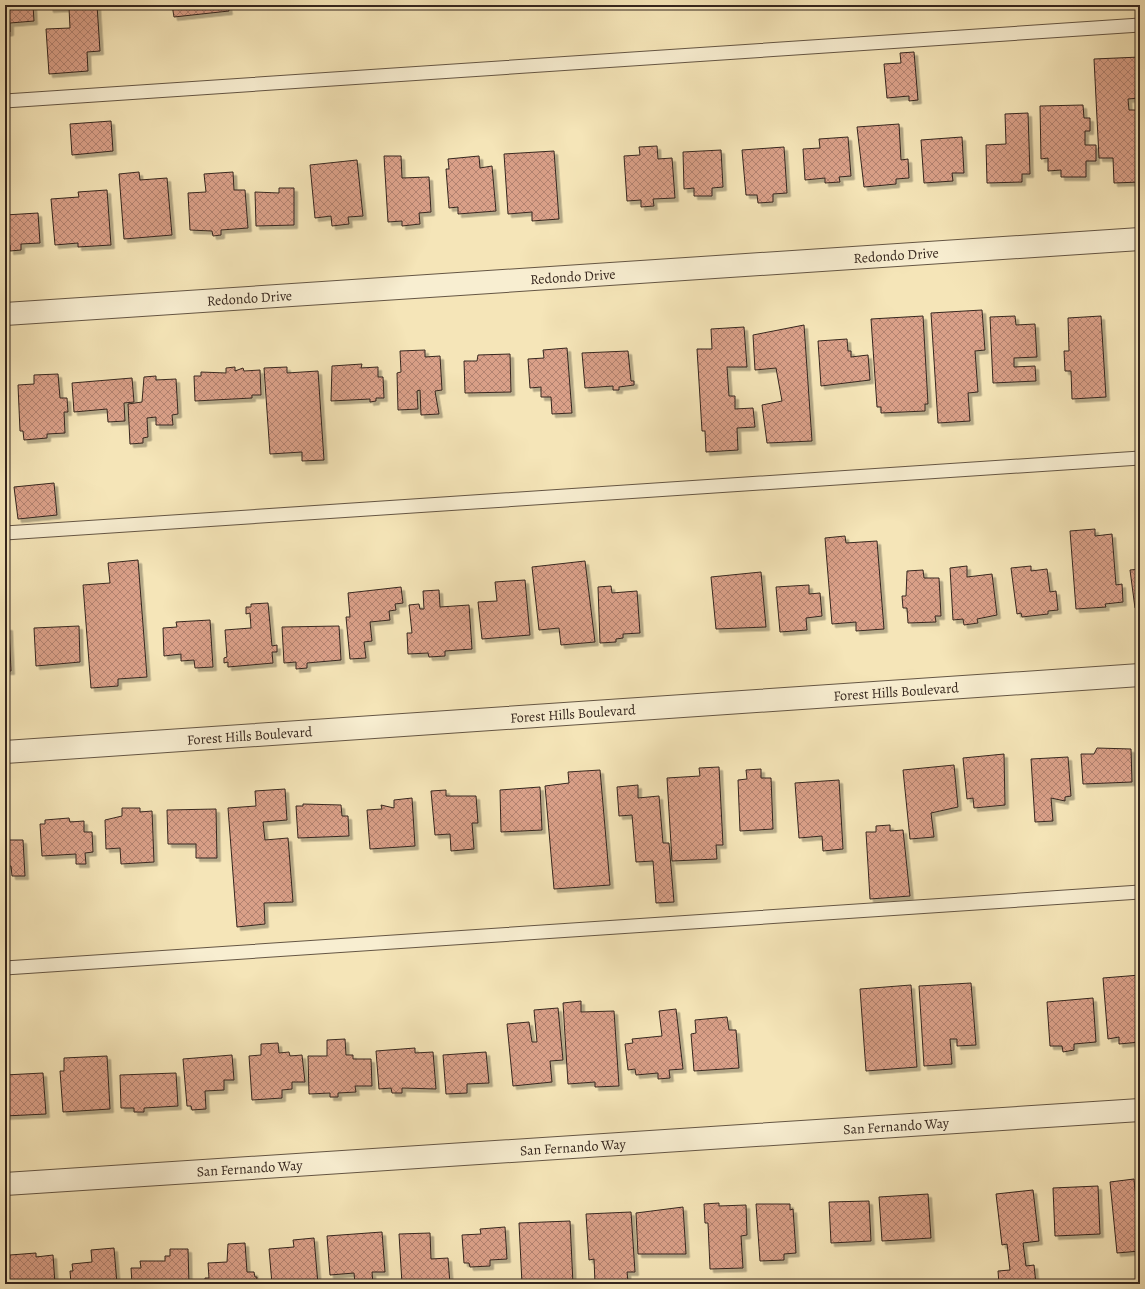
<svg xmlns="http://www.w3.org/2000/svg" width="1145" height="1289" font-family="Alegreya,serif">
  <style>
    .building { fill: url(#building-cross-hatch); stroke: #35261e; filter: url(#shadow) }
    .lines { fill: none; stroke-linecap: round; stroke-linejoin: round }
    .service-casing { stroke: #655644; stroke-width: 15 }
    .minor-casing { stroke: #655644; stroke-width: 24 }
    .service { stroke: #f8eed1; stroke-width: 13 }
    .minor { stroke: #f8eed1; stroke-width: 22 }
    .labels { text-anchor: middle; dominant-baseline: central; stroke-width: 3; stroke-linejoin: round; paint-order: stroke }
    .street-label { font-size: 14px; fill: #35261e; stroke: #f8eed1 }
  </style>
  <defs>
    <pattern id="building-cross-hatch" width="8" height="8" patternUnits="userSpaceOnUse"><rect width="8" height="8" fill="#daa088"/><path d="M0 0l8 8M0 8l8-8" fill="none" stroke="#b2826f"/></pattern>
    <filter id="shadow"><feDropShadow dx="3.5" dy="3.5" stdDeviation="0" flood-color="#0004"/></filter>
  </defs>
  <rect width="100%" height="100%" fill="#f5e5b8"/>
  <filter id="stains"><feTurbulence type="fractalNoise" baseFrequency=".005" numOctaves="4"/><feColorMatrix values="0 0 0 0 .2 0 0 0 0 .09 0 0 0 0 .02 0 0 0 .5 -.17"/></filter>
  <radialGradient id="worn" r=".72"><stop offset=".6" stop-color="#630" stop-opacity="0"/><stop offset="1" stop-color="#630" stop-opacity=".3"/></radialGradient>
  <path class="building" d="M5,5H33L34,21L10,23V32L5,33Z
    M49,5H97L100,51L87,52L88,71L49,74L46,29L70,28L69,8L50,9Z
    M172,5H228L229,11L174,17Z
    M914,52L918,100L909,101V96L887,98L884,64L901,63L900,53Z
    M1140,57V98L1128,99L1129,110H1140V182L1114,183L1113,158H1099L1094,59Z
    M1083,105L1084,118H1090V131H1085V145H1096V161H1086V177H1061V170L1048,171V158L1041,159L1040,106Z
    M1028,113L1030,174H1022V182L987,183L986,145L1006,144L1005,114Z
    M111,121L113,151L72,155L70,124Z
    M899,124L901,160L908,159L909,178L896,179V184L864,187L857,127Z
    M848,137L851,176L839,177L840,182L825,183V178L805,180L803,149L820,148L819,139Z
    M962,137L964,173H952L953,181L924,183L921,140Z
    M657,146L658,159L672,158L675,198L653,199L654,206L641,207V200L627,201L624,156L640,155L639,147Z
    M784,147L787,193L773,194V202L758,203L757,195H746L742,150Z
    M721,150L723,187L712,188V196H694V188L684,189L683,152Z
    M554,151L559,219L532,221V212L508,214L504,154Z
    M384,156H401L402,178L429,177L431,212L419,213L420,224L402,226V221L388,222Z
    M479,156L480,168L492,166L496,211L458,214V207L449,208L446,169H449L448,159Z
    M357,160L363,216L348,217L349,224L332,226L331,216L315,218L310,165Z
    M139,172L140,180L167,178L172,235L124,239L119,174Z
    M233,172L234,190H245L248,228L221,230V235L213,236L212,231L190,230L188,193L206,192L204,174Z
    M279,188H294V225L256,226L255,192L279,193Z
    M107,190L111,245L78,247V243L55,245L51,199L79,197L78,192Z
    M38,213L40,243L21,244V250L10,251V245H5V215Z
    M982,310L985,350L975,351L978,392L968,393L970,421L938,423L931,313Z
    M923,316L928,404H925V411L881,413V407H877L871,319Z
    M1015,316L1016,325L1035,324L1037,357L1014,358V367L1035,366L1036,381L993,383L990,317Z
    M1101,316L1106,397L1072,399L1071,371H1065L1064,351H1069L1068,318Z
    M1140,316V352L1136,317Z
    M804,325L812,441L767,443L762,405L782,401L776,368L755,370L753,335Z
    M744,327L747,367H727L729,396H735V409L753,408L755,427L737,428L738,450L706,452L705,431H702L697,349H712L711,329Z
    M847,339L848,351H851V357L868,355L870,380L821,386L818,341Z
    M567,348L572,413L552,414L551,397H541V387L530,388L528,359L544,358L543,350Z
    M425,350V357L440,356L442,390L435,391L439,414L421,415L420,390L417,391L418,409L398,410L397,373L401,372L400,351Z
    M628,351L631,381H634V385L619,387V390H613V386L585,388L582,353Z
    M510,354L511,392L465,393L464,361H477L478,355Z
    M362,364L361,368L378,367V377H383L384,398H376V401L370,402V399L331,401L332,366Z
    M235,367V371L243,368L244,371L260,370L261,395H252V398L195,401L194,376H201V372L226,373V368Z
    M287,367V373L318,371L324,460L302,461V452L270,454L264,368Z
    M58,374L60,398H67L68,412H64L65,433L47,434V438L24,440L23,431H20L18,385L34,384V375Z
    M156,376V380L176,379L178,414L172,415L173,425H156V417L147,418L148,437L143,438V443L130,444L128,404L142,402L144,377Z
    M132,378L134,402L124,403L125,421L108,422L107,409L74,412L72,383Z
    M54,483L57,515L18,519L14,487Z
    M1095,529V536L1112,534L1116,585L1122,584L1123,602L1105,604L1106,607L1076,609L1070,531Z
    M845,536L846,543L877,541L884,629L856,631V622L832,624L825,538Z
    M138,560L147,677L118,679V686L91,688L83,585L110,583L108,563Z
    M585,561L595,642L561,645L559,628L539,630L532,567Z
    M967,566V577L992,574L997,615L977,619L978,623L964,625L963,619L953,620L950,568Z
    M1031,566V571L1047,569L1050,592L1056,591L1058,610L1048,611V614L1022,617L1021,613L1017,614L1011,568Z
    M1140,569V607L1135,608L1130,570Z
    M923,570L924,578H939L941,616H935L936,622L908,623L907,608H903L902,596H906L907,571Z
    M761,572L766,627L716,629L711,577Z
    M525,580L530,635L482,639L478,602L497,601L495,582Z
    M809,585V594L820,593L822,616L806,618L807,630L780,632L776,587Z
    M611,586L612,593L637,591L640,633L623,634V638L616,639V642L600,643L598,587Z
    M401,587L403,603L395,604L396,610L389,611L390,620L370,622L372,641L364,642L366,658L350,659L346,617H350L348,593Z
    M439,590L440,607L469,605L472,649L445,651V656L429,657L428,653L408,654L407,633H412L409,605L419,604L420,609H424L423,591Z
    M268,603L272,646L277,645V652H272L273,663L228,667V662L224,663V658L227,657L225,630L251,628L250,613L246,614V607H251V604Z
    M210,620L213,667L195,668L194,660L181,661V654L164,656L163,628L177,627L176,622Z
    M79,626L80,662L36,666L34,628Z
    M339,626L341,660L307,663V668L296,669V662L284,663L282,627Z
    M5,627H9L11,671H5Z
    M1097,748L1131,749L1132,782L1083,784L1081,754H1094Z
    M1004,754L1005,805L974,808L973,798L967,799L963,758Z
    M1068,757L1071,796L1065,797V801L1051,798L1053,821L1035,822L1031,759Z
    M954,765L958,807L931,813L934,837L910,839L903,770Z
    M719,767L723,845H716L717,859L672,861L667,778L700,776L699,768Z
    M761,769V778H771L773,829L740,831L738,780L747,779L746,770Z
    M600,770L610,885L554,889L545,786L569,783L568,772Z
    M839,780L843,849L823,851L822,836L799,838L795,783Z
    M638,785V798L659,796L663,843H669L674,902L656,903L653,861L636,862L632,815L619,816L617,787Z
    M540,787L542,830L501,832L500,790Z
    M285,789L287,820L263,822L265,840L288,838L293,902L264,903L265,924L237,927L228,808L256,806L255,791Z
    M446,790V796H476L478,823H472L474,849L451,851L450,834L435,835L431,791Z
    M412,798L415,846L370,849L367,810L382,809L381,805L394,808V800Z
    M303,804L341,805L342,816H348L349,836L298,838L296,806H303Z
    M122,808H140V812L152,811L154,862L121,864L120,848L106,849L105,820L122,816Z
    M216,809L217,858H196V844H168L167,810Z
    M69,818L70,822L84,821V832H92L93,852L85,853L86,864H76V854L42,856L40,824H45V820Z
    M890,825V831L903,830L910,896L870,899L866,832H876V826Z
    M5,840H23L25,876H12L11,866H5Z
    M1140,975V1042L1119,1044V1037L1108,1039L1103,978Z
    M971,983L976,1045L957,1046V1039H950L952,1064L924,1066L919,986Z
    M911,985L917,1067L866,1071L860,989Z
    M1093,998L1096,1042L1074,1044V1050L1063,1052L1062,1046H1050L1047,1002Z
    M581,1001V1012L614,1011L619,1086L595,1087V1082L568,1084L563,1003Z
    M558,1008L563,1060L550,1061L552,1082L513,1086L507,1024L529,1022L532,1042H537L534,1010Z
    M676,1009L683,1069L669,1070L670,1078L658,1079V1073L636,1075L635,1069L628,1070L625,1044L633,1043L632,1039L662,1036L659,1011Z
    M727,1017L729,1030H736L739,1068L694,1071L691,1034L696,1033L695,1020Z
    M345,1039L346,1055H353V1059H371L372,1086H355L356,1092L338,1093V1097H330V1093L309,1094L308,1056H327V1040Z
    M278,1043L279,1053L289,1052L290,1056L302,1055L305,1082H292V1089L282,1090V1098L252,1100L249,1056L261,1055V1044Z
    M415,1048V1053L433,1052L436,1089L402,1088V1093H392L391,1088L379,1089L376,1051Z
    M486,1052L489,1083L467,1084V1093L446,1094L443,1055Z
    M232,1055L234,1080H224V1090L205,1091L206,1109L192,1110L191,1106H187L183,1059Z
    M107,1056L110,1109L63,1112L60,1071H64V1058Z
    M43,1073L46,1114L5,1116V1075Z
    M176,1073L178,1106L144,1108V1112H134V1108H121L120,1075Z
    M1134,1179L1137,1210L1140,1209V1251L1117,1253L1110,1182Z
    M1098,1186L1100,1234L1055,1236L1053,1188Z
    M1033,1190L1039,1241L1023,1243L1026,1266L1034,1265L1036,1284H999L998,1271L1010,1270L1007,1244L1002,1245L996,1194Z
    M928,1194L931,1238L882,1241L879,1197Z
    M869,1201L871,1241L831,1243L829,1202Z
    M719,1203V1206L746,1205L747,1235L741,1236L743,1268L710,1269L708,1223H705L704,1204Z
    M756,1204H790V1210L793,1209L796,1253L784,1254V1260L760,1261Z
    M683,1207L686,1254H638L636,1213Z
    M631,1212L635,1272H627L628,1281L595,1283L594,1259L589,1260L586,1214Z
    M570,1221L573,1284H522L519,1223Z
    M505,1227L507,1259L490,1260V1266L470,1267L469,1263H464L462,1235L481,1234L480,1229Z
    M382,1232L385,1272H372L373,1284H355L354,1273L330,1275L327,1236Z
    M430,1233L431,1259L448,1258L450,1284H402L399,1234Z
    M314,1238L318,1284H272L269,1249L294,1247L293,1240Z
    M245,1243L247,1272H254L255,1277H257L256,1284H205V1278H209L208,1263L227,1262L228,1244Z
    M114,1248L117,1284H71L70,1271H73L72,1264L92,1262L91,1250Z
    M170,1249H188L189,1284H132L131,1268H141L140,1261H165V1256H170Z
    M36,1253V1257L53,1255L55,1284L5,1282V1259L10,1258V1255Z"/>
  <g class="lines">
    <g class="service-casing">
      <path id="service" d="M5,101L1140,25
        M5,533L1140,458
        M5,968L1140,892"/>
    </g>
    <g class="minor-casing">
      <g id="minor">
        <path id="s1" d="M5,314L1140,239"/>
        <path id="s2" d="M5,752L1140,675"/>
        <path id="s3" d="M5,1184L1140,1110"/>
      </g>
    </g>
    <use href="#service" class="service"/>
    <use href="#minor" class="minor"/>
  </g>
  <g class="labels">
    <g class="street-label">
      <text stroke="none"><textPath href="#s1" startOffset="893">Redondo Drive</textPath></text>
      <text stroke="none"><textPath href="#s1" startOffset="569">Redondo Drive</textPath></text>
      <text stroke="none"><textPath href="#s1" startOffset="245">Redondo Drive</textPath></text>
      <text stroke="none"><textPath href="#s2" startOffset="893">Forest Hills Boulevard</textPath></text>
      <text stroke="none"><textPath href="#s2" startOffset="569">Forest Hills Boulevard</textPath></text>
      <text stroke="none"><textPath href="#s2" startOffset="245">Forest Hills Boulevard</textPath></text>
      <text stroke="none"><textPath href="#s3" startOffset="893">San Fernando Way</textPath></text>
      <text stroke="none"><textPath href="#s3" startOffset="569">San Fernando Way</textPath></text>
      <text stroke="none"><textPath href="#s3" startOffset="245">San Fernando Way</textPath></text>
    </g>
  </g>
  <rect width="1145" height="1289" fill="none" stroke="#f5e5b8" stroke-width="20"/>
  <rect x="6" y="6" width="1133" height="1277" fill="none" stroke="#35261e" stroke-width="2"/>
  <rect x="10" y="10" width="1125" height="1269" fill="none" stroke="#35261e"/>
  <rect width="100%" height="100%" filter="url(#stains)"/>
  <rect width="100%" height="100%" fill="url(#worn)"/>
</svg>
